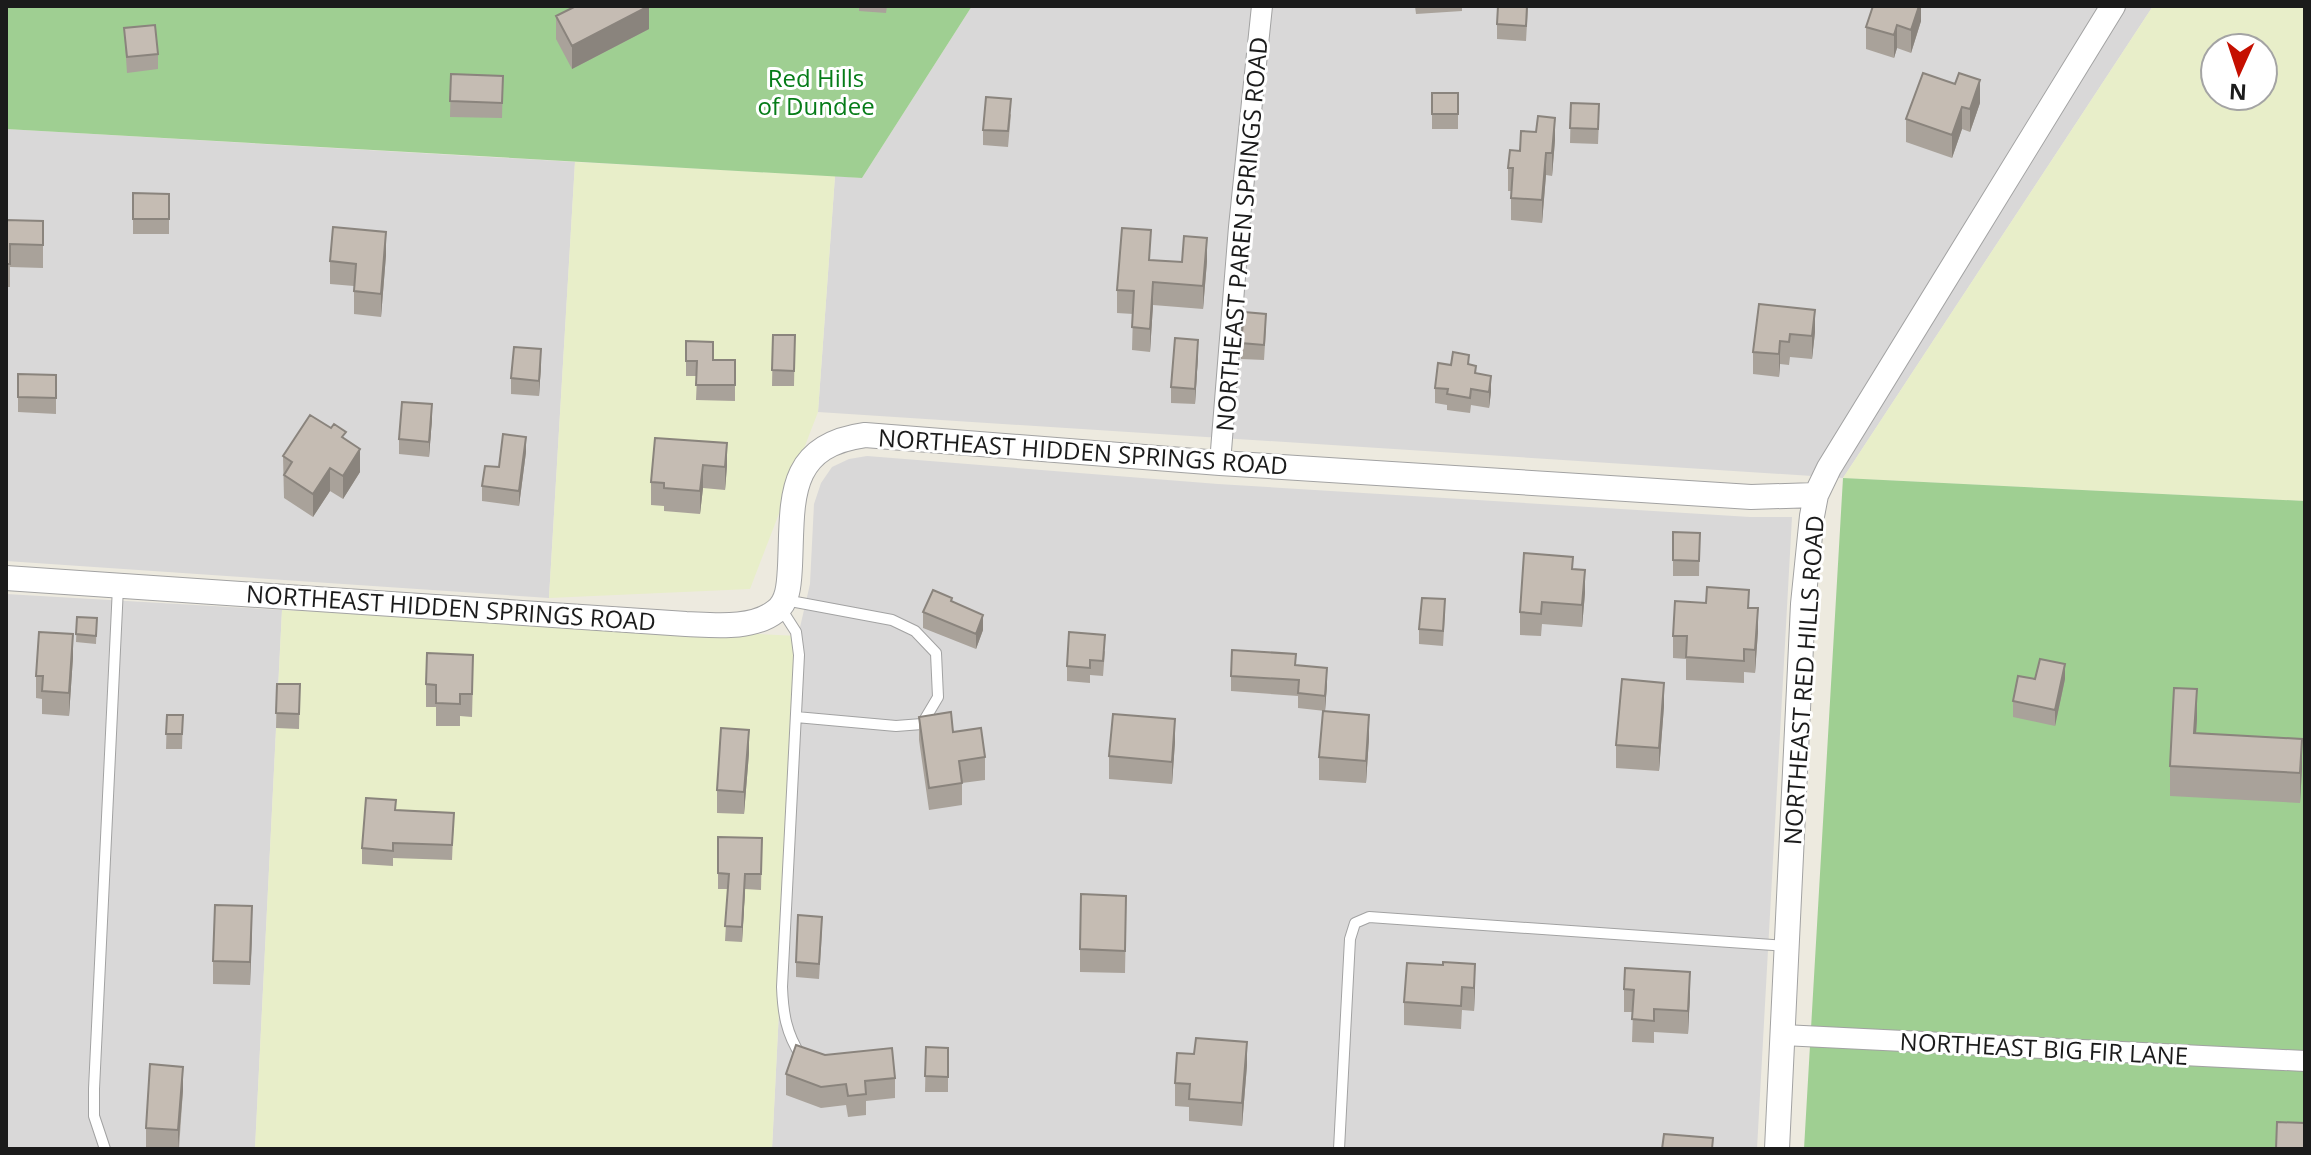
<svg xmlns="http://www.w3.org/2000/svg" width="2311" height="1155" font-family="'Open Sans',sans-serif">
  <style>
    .residential { fill: #d9d8d8 }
    .farmland { fill: #e8eec9; fill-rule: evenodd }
    .forest { fill: #9fcf92 }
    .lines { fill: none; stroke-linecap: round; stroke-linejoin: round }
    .service-casing { stroke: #a2a2a2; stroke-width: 12 }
    .minor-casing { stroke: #a2a2a2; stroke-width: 22 }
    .tertiary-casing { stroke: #a2a2a2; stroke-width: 26 }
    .service { stroke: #fff; stroke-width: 10 }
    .minor { stroke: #fff; stroke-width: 20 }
    .tertiary { stroke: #fff; stroke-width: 24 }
    .wall { fill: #a9a29a }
    .shaded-wall { fill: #8a847d }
    .building { fill: #c5bcb3; stroke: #8a847d; stroke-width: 2 }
    .labels { text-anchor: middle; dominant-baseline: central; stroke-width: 6; stroke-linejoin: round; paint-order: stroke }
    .park-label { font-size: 24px; fill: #067c18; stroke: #fff }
    .street-label { font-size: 24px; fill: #1b1b1b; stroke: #fff }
  </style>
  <rect width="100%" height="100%" fill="#edeadf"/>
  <path class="residential" d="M972,6H2153L1843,478L818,412L835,176L862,178Z
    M6,129L575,162L549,598L6,561Z
    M867,456L1218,484L1750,517H1792L1757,1149H772L798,636L810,584L814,504L821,483L832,467L849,459Z
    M6,594L282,610L255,1149H6Z"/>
  <path class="farmland" d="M2153,6H2305V501L1843,478ZM2215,48H2263V96H2215Z
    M575,162L835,176L818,412L750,589L549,598Z
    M282,610L798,636L772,1149H255Z"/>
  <path class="forest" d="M6,6H972L862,178L6,129Z
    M1843,478L2305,501V1149H1804Z"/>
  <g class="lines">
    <g class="service-casing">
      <path id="service" d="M785,600L892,620L915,631L936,653L938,697L922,724L896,726L796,717
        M780,607L796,632L799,655L782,987C783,1013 786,1033 801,1056
        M105,1149L94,1116V1089L118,587
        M1339,1149L1350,939L1355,923L1369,917L1787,946"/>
    </g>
    <g class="minor-casing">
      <path id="minor" d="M1220,463L1239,227L1262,6
        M1783,1035L2305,1061"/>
    </g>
    <g class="tertiary-casing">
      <path id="tertiary" d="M6,578L686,624C713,625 752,630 776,611C789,601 789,582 790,566C793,501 785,446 865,435L1220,463L1751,497L1816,495
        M1777,1149L1803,604L1812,516L1816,495L1829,468L2113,6"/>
    </g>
    <use href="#service" class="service"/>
    <use href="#minor" class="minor"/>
    <use href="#tertiary" class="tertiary"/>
  </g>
  <path class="wall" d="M859,6H887L886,13L859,11Z
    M1415,6H1462V11L1416,14Z
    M1528,6L1526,41L1497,39V24Z
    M1921,6V21L1911,53L1897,48L1894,58L1866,49V27Z
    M556,16L649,29L572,69L556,39Z
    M124,28L158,54V69L127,73Z
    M451,74L503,76L502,118L450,117Z
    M1432,93H1458V129H1432Z
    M1571,103L1599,119L1598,144L1570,143Z
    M1980,103L1970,132L1962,129L1952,158L1906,142V119Z
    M1011,114L1008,147L983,145V130Z
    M1555,140L1552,176L1546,175L1542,223L1511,220V191H1508V168L1520,151Z
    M133,193L169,194V234H133Z
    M6,220L43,221V268L10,267V287H6Z
    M386,255L381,317L354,314V286L330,284V261Z
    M1151,260L1182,262L1207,261L1203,309L1153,305L1150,352L1132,350L1133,314L1117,313V290Z
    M1759,304L1815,332L1812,359L1790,357L1789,365L1780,364L1779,377L1753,374V352Z
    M1266,329L1264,360L1241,359V343Z
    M773,335H795L794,386H772Z
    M686,341L713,360H735V401L696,400L697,376H686Z
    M1198,355L1195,404L1171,403V387Z
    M541,364L539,396L511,394V378Z
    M1451,365H1469L1491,392L1489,408L1471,405L1470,413L1447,410V405L1435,403V388Z
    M18,374L56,375V414L18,412Z
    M432,419L429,457L399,454V439Z
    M331,428L346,440L360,472L343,499L330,491L313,517L284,498L283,456Z
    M655,438L727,466L725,490L703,488L700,514L664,511V506L651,505V482Z
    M526,452L519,506L482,501V486Z
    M1673,532L1700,533L1699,576H1673Z
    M1573,569L1585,593L1582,627L1542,624L1541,636L1520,635V612Z
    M1749,608L1758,631L1755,673L1744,672V683L1686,680V659L1673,658V636Z
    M923,612L983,630L976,649L923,628Z
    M1445,614L1443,646L1419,644V629Z
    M77,617L97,618L96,644L76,642Z
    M1105,651L1103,676L1090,675V683L1067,681V666Z
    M73,657L69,716L42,714V699L36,698V676Z
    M1296,665L1327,684L1325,711L1298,708V696L1231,691V676Z
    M473,678L472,717L460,716V726H436V707H426V684Z
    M2035,679H2065L2055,726L2013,717V701Z
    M277,684H300L299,729L276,728Z
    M1664,706L1659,771L1616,768V745Z
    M167,715H183L182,749H166Z
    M919,717L953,732L985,757V780L962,783V805L929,810L919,740Z
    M2197,719L2196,733L2302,769L2300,803L2170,796V766Z
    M1369,738L1366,783L1319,780V757Z
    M1175,742L1172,784L1109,779V756Z
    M749,753L744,814L717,813V790Z
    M396,810L454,813L452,860L393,858V866L362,864V848Z
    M718,837L762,838L761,890L745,889L742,942L725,941L728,889H718Z
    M1126,919L1125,973L1080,972V949Z
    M252,929L250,985L213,984V961Z
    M822,932L819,979L796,977V962Z
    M1443,965L1475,987L1474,1011L1462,1010L1461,1029L1404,1025V1002Z
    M1624,989L1690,994L1688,1034L1654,1032V1043L1632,1042L1633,1012H1624Z
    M926,1047L948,1048V1092H925Z
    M1247,1065L1242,1126L1189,1121V1107L1175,1106V1083Z
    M786,1074L895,1078V1098L866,1101V1115L848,1117L846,1105L821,1108L786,1095Z
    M183,1090L179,1149H146V1128Z"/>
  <path class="shaded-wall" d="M649,6V29L572,69V46Z
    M1919,6H1921V21L1911,53V30Z
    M1897,25V48L1894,58V35Z
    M1980,80V103L1970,132V109Z
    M1962,107V129L1952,158V135Z
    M1555,118V140L1552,176V153Z
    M1546,153V175L1542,223V200Z
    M386,232V255L381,317V294Z
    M1207,238V261L1203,309V286Z
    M1153,282V305L1150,352V329Z
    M1815,310V332L1812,359V336Z
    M1198,340V355L1195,404V389Z
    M1780,341V364L1779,377V354Z
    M541,349V364L539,396V381Z
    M1491,376V392L1489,408V392Z
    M432,404V419L429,457V442Z
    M526,437V452L519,506V491Z
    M727,443V466L725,490V467Z
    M360,449V472L343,499V476Z
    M703,465V488L700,514V491Z
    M330,468V491L313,517V494Z
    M1585,570V593L1582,627V605Z
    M1758,608V631L1755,673V650Z
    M983,615V630L976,649V634Z
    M73,634V657L69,716V693Z
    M2065,664V679L2055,726V710Z
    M1327,668V684L1325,711V696Z
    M1664,683V706L1659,771V748Z
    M2197,689V719L2194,763V733Z
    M1369,715V738L1366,783V761Z
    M1175,719V742L1172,784V762Z
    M749,730V753L744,814V792Z
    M2302,739V769L2300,803V773Z
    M745,874V889L742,942V927Z
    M252,906V929L250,985V962Z
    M1475,964V987L1474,1011V988Z
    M1690,972V994L1688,1034V1011Z
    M1247,1042V1065L1242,1126V1103Z
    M183,1067V1090L178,1149V1130Z"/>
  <path class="building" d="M576,6H649L572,46L556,16Z
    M1498,6H1527L1526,26L1497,24Z
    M1873,6H1919L1911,30L1897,25L1894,35L1866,27Z
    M155,25L158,54L127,57L124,28Z
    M1923,73L1955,84L1959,73L1980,80L1970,109L1962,107L1952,135L1906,119Z
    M451,74L503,76L502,103L450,101Z
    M1432,93H1458V114H1432Z
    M986,97L1011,99L1008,131L983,130Z
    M1571,103L1599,104L1598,129L1570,128Z
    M1538,116L1555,118L1552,153H1546L1542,200L1511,198L1513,168H1508L1510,150L1520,151L1521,131L1536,132Z
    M133,193L169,194V219H133Z
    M6,220L43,221V245L10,244V264H6Z
    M333,227L386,232L381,294L354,291L356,264L330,261Z
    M1122,228L1151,230L1149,260L1182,262L1184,236L1207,238L1203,286L1153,282L1150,329L1132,327L1134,291L1117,290Z
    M1759,304L1815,310L1812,336L1790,334L1789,342L1780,341L1779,354L1753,352Z
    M1244,312L1266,314L1264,345L1241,343Z
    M773,335H795L794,371L772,370Z
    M1175,338L1198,340L1195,389L1171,387Z
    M686,341L713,342V360H735V385H696L697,361H686Z
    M514,347L541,349L539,381L511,378Z
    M1453,352L1469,355L1468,364L1476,366L1475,373L1491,376L1489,392L1471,389L1470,398L1447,394L1448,389L1435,388L1438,363L1451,365Z
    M18,374L56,375V398L18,397Z
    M402,402L432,404L429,442L399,439Z
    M310,415L331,428L334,424L346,432L342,437L360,449L343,476L330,468L313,494L284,475L292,462L283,456Z
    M503,434L526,437L519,491L482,486L485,466L499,467Z
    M655,438L727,443L725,467L703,465L700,491L664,488V483L651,482Z
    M1673,532L1700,533L1699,561L1673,560Z
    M1524,553L1573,557L1572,569L1585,570L1582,605L1542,602L1541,614L1520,612Z
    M1707,587L1749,590L1748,608H1758L1755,650L1744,649V661L1686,657L1687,636H1673L1675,601L1706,603Z
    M933,590L952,598L951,601L983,615L976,634L923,612Z
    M1422,598L1445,599L1443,631L1419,629Z
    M77,617L97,618L96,636L76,634Z
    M39,632L73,634L69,693L42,691L43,676H36Z
    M1069,632L1105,635L1103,661L1090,660V668L1067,666Z
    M1232,650L1296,654L1295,665L1327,668L1325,696L1298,693L1299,680L1231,676Z
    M427,653L473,655L472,694H460V704L436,703V685L426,684Z
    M2040,659L2065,664L2055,710L2013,701L2018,676L2035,679Z
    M1622,679L1664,683L1659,748L1616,745Z
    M277,684H300L299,714L276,713Z
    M2174,688L2197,689L2194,733L2302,739L2300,773L2170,766Z
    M1323,711L1369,715L1366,761L1319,757Z
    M951,712L953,732L981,728L985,757L959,761L962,783L929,788L919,717Z
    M1113,714L1175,719L1172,762L1109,756Z
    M167,715H183L182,734H166Z
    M721,728L749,730L744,792L717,790Z
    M366,798L396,800L395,810L454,813L452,845L393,843V851L362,848Z
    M718,837L762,838L761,874H745L742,927L725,926L729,874L718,873Z
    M1081,894L1126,896L1125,951L1080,949Z
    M215,905L252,906L250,962L213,961Z
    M798,915L822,917L819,964L796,962Z
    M1443,962L1475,964L1474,988L1462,987L1461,1006L1404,1002L1407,963L1443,965Z
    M1625,968L1690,972L1688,1011L1654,1009V1021L1632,1019L1634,990L1624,989Z
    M1196,1038L1247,1042L1242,1103L1189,1099L1190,1084L1175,1083L1177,1053L1194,1054Z
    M796,1045L825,1055L892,1048L895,1078L865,1081L866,1094L848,1096L846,1084L821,1087L786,1074Z
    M926,1047L948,1048V1077L925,1076Z
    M150,1064L183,1067L178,1130L146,1128Z
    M2277,1122L2305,1123V1149H2276Z
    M1664,1134L1713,1138L1712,1149H1662Z"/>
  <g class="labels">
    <g class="park-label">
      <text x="816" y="77">Red Hills<tspan x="816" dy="28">of Dundee</tspan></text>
    </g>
    <g class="street-label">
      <text transform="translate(1241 234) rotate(-85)">NORTHEAST PAREN SPRINGS ROAD</text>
      <text transform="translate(1083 451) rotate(4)">NORTHEAST HIDDEN SPRINGS ROAD</text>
      <text transform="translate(451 607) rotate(4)">NORTHEAST HIDDEN SPRINGS ROAD</text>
      <text transform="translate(1803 680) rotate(-86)">NORTHEAST RED HILLS ROAD</text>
      <text transform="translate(2044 1048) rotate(3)">NORTHEAST BIG FIR LANE</text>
    </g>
  </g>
  <rect width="2311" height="1155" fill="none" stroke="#1b1b1b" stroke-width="16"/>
  <g transform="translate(2239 72) rotate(183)"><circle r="38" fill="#ffffff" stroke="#a4a4a4" stroke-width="2"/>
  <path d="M0-6L14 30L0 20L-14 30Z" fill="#c50f00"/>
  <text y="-12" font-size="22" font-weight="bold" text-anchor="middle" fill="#1b1b1b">N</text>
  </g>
</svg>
